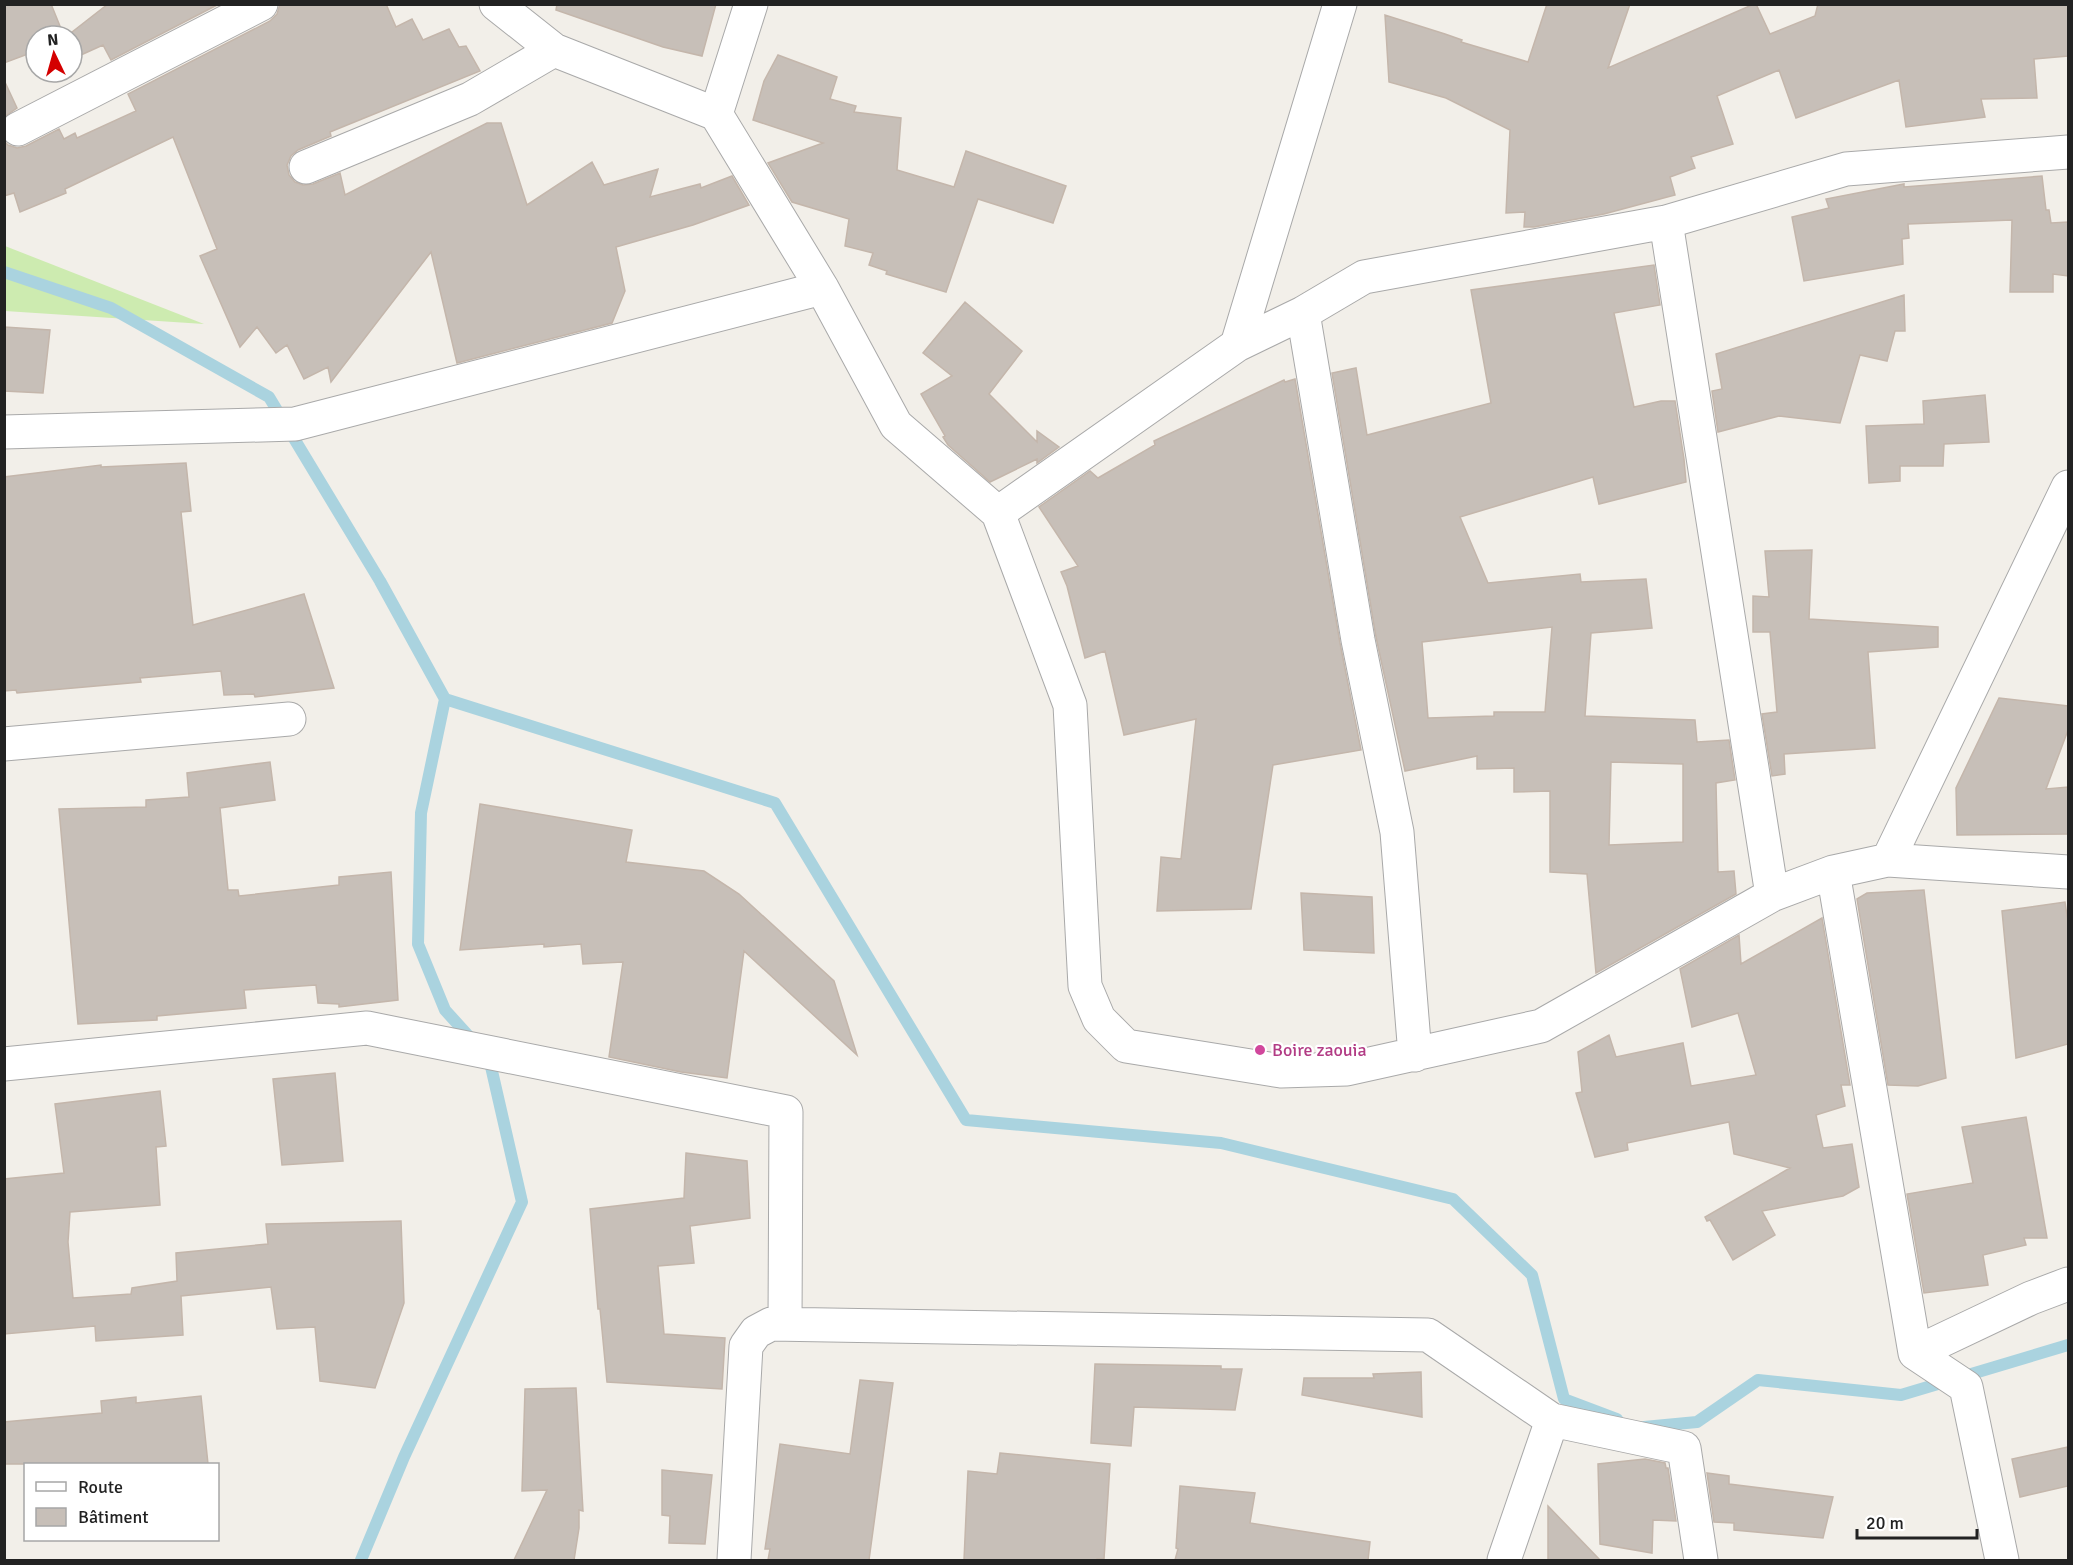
<svg xmlns="http://www.w3.org/2000/svg" width="2073" height="1565" font-family="Signika,sans-serif">
  <style>
    .grass { fill: #cdebb0 }
    .lines { fill: none; stroke-linecap: round; stroke-linejoin: round }
    .stream { stroke: #aad3df; stroke-width: 12 }
    .building { fill: #c7bfb8; stroke: #c4b6ab; stroke-width: 1.5; fill-rule: evenodd }
    .minor-casing { stroke: #a9a9a9; stroke-width: 35 }
    .minor { stroke: #fff; stroke-width: 33 }
    .hotel-dot { fill: #d1479c; stroke: #fff; stroke-width: 2 }
    .labels { text-anchor: middle; dominant-baseline: central; stroke-width: 4.5; stroke-linejoin: round; paint-order: stroke }
    .hotel-label { font-size: 18px; fill: #b23c85; stroke: #fff; text-anchor: start }
  </style>
  <rect width="100%" height="100%" fill="#f2efe9"/>
  <path class="grass" d="M5,246L204,324L5,311Z"/>
  <g class="lines">
    <path class="stream" d="M4,272L111,308L269,397L380,581L445,699L775,803L966,1120L1221,1143L1453,1199L1532,1275L1564,1399L1617,1419
      M445,699L421,813L418,944L445,1010L474,1042
      M1644,1427L1697,1422L1758,1380L1901,1395L2068,1345
      M361,1560L404,1457L522,1202L489,1058L486,1055"/>
  </g>
  <path class="building" d="M4,4H51L64,36H36V51L4,63Z
    M108,4H219L111,60L103,45L72,59V36H67Z
    M280,4H386L396,27L412,19L423,40L449,29L459,47L466,46L480,71L330,132L331,136L298,150L291,156L287,165L289,175L295,182L303,185L313,184L340,173L345,195L487,123H501L527,205L592,162L604,185L658,169L650,197L700,184L701,188L732,176L749,205L693,225L616,247L625,291L612,323L457,363L431,252L331,382L328,367L304,379L287,345L276,353L257,327L240,347L200,256L217,249L173,137L65,189L66,193L20,212L14,193L4,196V141L8,145L17,148L26,146L59,129L64,139L75,133L77,138L136,111L128,94L270,21L277,14Z
    M557,4H716L702,56L663,47L556,10Z
    M1547,4H1630L1608,68L1754,4H1756L1770,34L1815,16L1818,4H2068V56L2034,59L2037,98L1981,99L1985,117L1906,127L1899,80L1796,118L1779,70L1717,96L1733,144L1691,157L1695,168L1670,177L1675,195L1604,214L1534,227H1524L1525,212L1506,213L1510,130L1446,98L1389,82L1385,15L1445,34L1462,40L1461,42L1528,62Z
    M778,55L837,77L830,99L856,106L854,112L901,118L897,170L954,187L966,151L1066,186L1053,223L978,199L946,292L886,274L887,271L869,265L873,253L845,246L849,219L792,202L768,163L823,143L753,120L764,81Z
    M4,80L17,108L4,117Z
    M2042,176L2046,210H2049L2051,223L2068,222V276L2053,274V292H2010L2012,220L1908,224L1909,238L1902,239L1903,264L1804,281L1792,217L1829,208L1826,199L1904,184V187Z
    M1654,265L1660,305L1614,313L1634,407L1661,401H1675L1684,459L1686,482L1599,504L1593,477L1460,517L1488,583L1580,574L1581,582L1646,579L1652,628L1591,633L1585,716L1695,720L1697,742L1729,740L1735,780L1716,783L1718,872L1734,871L1736,894L1596,973L1587,874L1550,872V791L1514,792V768L1477,769V756L1405,771L1376,637L1332,373L1356,368L1367,435L1491,403L1471,290ZM1552,627L1545,712H1494V716L1428,718L1422,642ZM1611,762L1683,764V842L1609,845Z
    M1904,295L1905,331H1895L1887,361L1860,355L1840,423L1779,416L1718,432L1712,391L1722,389L1716,354Z
    M965,302L1022,351L989,394L1037,442V431L1059,447L1037,463V459L990,482L948,445L943,437L945,436L921,394L952,376L923,353Z
    M4,327L50,330L43,393L4,391Z
    M1295,379L1340,643L1361,750L1273,765L1251,909L1157,911L1161,857L1181,859L1196,719L1124,735L1105,651L1085,658L1067,586L1061,572L1078,566L1039,507L1090,471L1098,478L1155,445L1154,441L1284,380L1285,382Z
    M1985,395L1989,442L1944,444L1943,466H1900V481L1869,483L1866,426L1924,424L1923,401Z
    M186,463L191,511L181,512L193,625L304,594L334,688L255,697L254,694L224,695L221,671L140,678L141,682L17,693L16,690L4,691V477L101,465V467Z
    M1812,550L1809,619L1938,627V647L1868,652L1875,748L1784,754L1785,774L1772,776L1762,714L1777,712L1770,632H1753V596L1769,597L1765,551Z
    M1999,698L2068,706V730L2046,789L2068,787V834L1957,835L1956,788Z
    M270,762L275,800L220,808L228,890H238L239,896L339,885V877L391,872L398,1000L339,1007V1004L318,1003L316,985L244,990L246,1008L157,1016V1020L78,1024L59,809L146,807V800L189,797L187,773Z
    M480,804L632,830L626,862L704,871L739,894L834,981L857,1055L744,951L727,1078L681,1072L609,1057L623,962L583,964L581,944L544,947V944L460,950Z
    M1924,890L1946,1078L1918,1086L1888,1085L1857,899L1867,893Z
    M1301,893L1372,897L1374,953L1304,950Z
    M2065,902L2068,922V1044L2016,1058L2002,911Z
    M1822,918L1850,1085H1841L1845,1106L1816,1115L1823,1148L1852,1144L1859,1187L1843,1196L1762,1211L1775,1235L1733,1260L1710,1220L1707,1221L1705,1217L1790,1168L1734,1154L1729,1122L1627,1143L1628,1150L1595,1157L1576,1093L1582,1092L1578,1052L1609,1035L1616,1057L1683,1043L1691,1086L1756,1075L1738,1013L1692,1027L1680,969L1739,935L1741,964Z
    M335,1073L343,1161L282,1165L273,1079Z
    M160,1091L166,1146L156,1147L160,1205L70,1212L68,1242L73,1298L131,1294L132,1288L177,1281L176,1253L268,1244L266,1224L401,1221L404,1303L375,1388L320,1381L315,1327L277,1329L271,1287L181,1296L183,1335L96,1341L95,1326L4,1334V1179L64,1173L55,1104Z
    M2026,1117L2047,1238H2024L2026,1245L1983,1255L1988,1285L1924,1293L1907,1194L1973,1183L1962,1127Z
    M686,1153L747,1161L750,1218L690,1226L694,1263L658,1266L664,1334L725,1338L722,1389L607,1382L600,1309H598L590,1209L684,1198Z
    M1095,1364L1221,1366V1369H1242L1235,1410L1134,1407L1131,1446L1091,1443Z
    M1421,1372L1422,1417L1302,1395L1304,1378H1374L1373,1374Z
    M860,1380L893,1383L869,1560H768L770,1549H765L780,1444L850,1454Z
    M576,1388L583,1511L579,1510V1528L574,1560H514L547,1490L522,1491L525,1389Z
    M201,1396L208,1464H4V1422L102,1413L101,1401L136,1397V1403Z
    M2068,1447V1486L2020,1497L2012,1459Z
    M1000,1453L1110,1464L1104,1559H1097V1560H964L968,1471L997,1474Z
    M1645,1459L1665,1463L1666,1468H1668L1676,1521L1653,1520L1652,1553L1600,1544L1598,1464Z
    M662,1470L712,1475L705,1544L669,1543L670,1516L662,1515Z
    M1707,1473L1729,1476V1484L1833,1497L1823,1538L1734,1530V1523L1714,1522Z
    M1180,1486L1255,1493L1250,1523L1370,1542L1368,1560H1175L1178,1549L1176,1548Z
    M1548,1506L1600,1560H1548Z"/>
  <g class="lines">
    <g class="minor-casing">
      <path id="minor" d="M496,4L554,50L716,114L822,288L896,425L998,513L1070,705L1085,986L1099,1019L1126,1046L1281,1071L1347,1069L1541,1026L1772,895L1833,872L1888,860L2068,872
        M716,114L751,4
        M18,129L261,4
        M306,167L470,99L554,50
        M1666,222L1772,895
        M1303,313L1358,640L1397,832L1415,1055
        M1237,345L1340,4
        M4,432L295,424L822,288
        M998,513L1237,345L1303,313L1364,277L1666,222L1846,169L2068,152
        M4,744L289,719
        M1888,860L2068,487
        M1833,872L1915,1353
        M4,1064L367,1028L786,1112L785,1324
        M1552,1420L1684,1448L1701,1560
        M734,1560L746,1346L756,1332L771,1324L1428,1335L1552,1420L1504,1560
        M2002,1560L1966,1387L1915,1353L2031,1298L2068,1284"/>
    </g>
    <use href="#minor" class="minor"/>
  </g>
  <circle class="hotel-dot" cx="1260" cy="1050" r="6"/>
  <g class="labels">
    <g class="hotel-label">
      <text x="1272" y="1050">Boire zaouia</text>
    </g>
  </g>
  <rect width="2073" height="1565" fill="none" stroke="#222222" stroke-width="12"/>
  <rect x="24" y="1463" width="195" height="78" fill="#ffffff" stroke="#a7a7a7" stroke-width="1.5"/>
  <rect x="36" y="1482" width="30" height="9" fill="#ffffff" stroke="#a7a7a7" stroke-width="1.5"/>
  <text x="78" y="1493" font-size="18" fill="#222222">Route</text>
  <rect x="36" y="1508" width="30" height="18" fill="#c7bfb8" stroke="#a7a7a7" stroke-width="1.5"/>
  <text x="78" y="1523" font-size="18" fill="#222222">Bâtiment</text>
  <g transform="translate(54 54) rotate(355)"><circle r="28" fill="#ffffff" stroke="#a7a7a7" stroke-width="1.5"/>
  <path d="M0-4.5L10 22L0 15L-10 22Z" fill="#d40000"/>
  <text y="-9" font-size="16" font-weight="bold" text-anchor="middle" fill="#222222">N</text>
  </g>
  <path d="M1857 1529v9h120v-9" fill="none" stroke="#222222" stroke-width="3"/>
  <text x="1866" y="1529" font-size="18" fill="#222222" stroke="#ffffff" stroke-width="4.5" paint-order="stroke">20 m</text>
</svg>
